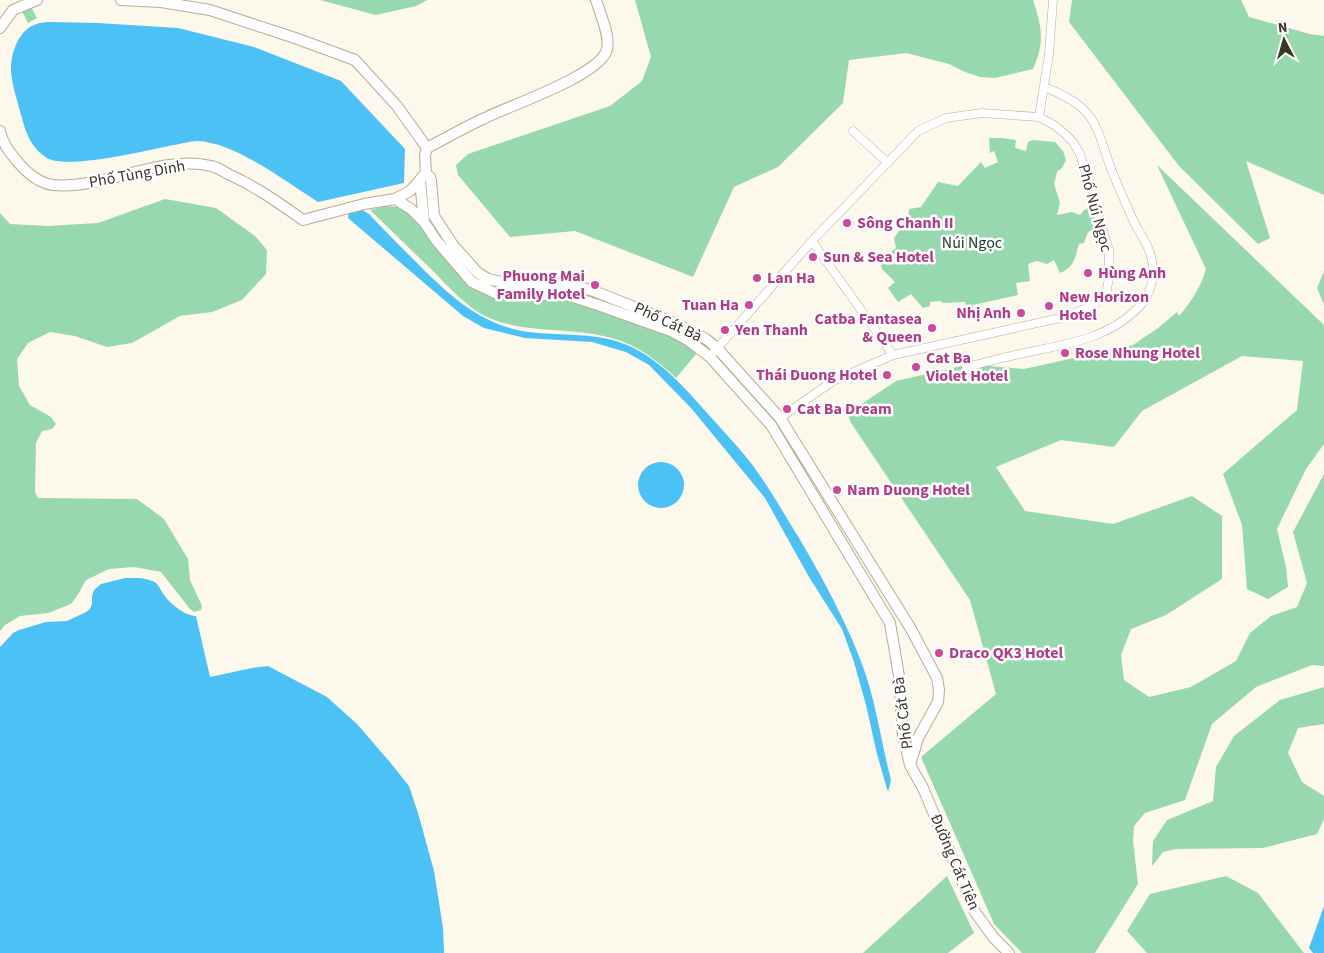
<svg xmlns="http://www.w3.org/2000/svg" width="1324" height="953" font-family="'Source Sans 3',sans-serif">
  <style>
    .green { fill: #98d8af }
    .water { fill: #4bc1f6 }
    .lines { fill: none; stroke-linecap: round; stroke-linejoin: round }
    .street-casing { stroke: #baac90; stroke-width: 9 }
    .secondary-casing { stroke: #baac90; stroke-width: 12 }
    .street { stroke: #fff; stroke-width: 8 }
    .secondary { stroke: #fff; stroke-width: 10 }
    .hotel-dot { fill: #d1479c; stroke: #fff; stroke-width: 2 }
    .labels { text-anchor: middle; dominant-baseline: central; stroke-width: 5; stroke-linejoin: round; paint-order: stroke }
    .street-label { font-size: 16px; fill: #3a3429; stroke: #fff }
    .hotel-label { font-size: 16px; font-weight: bold; fill: #b23c85; stroke: #fff; text-anchor: start }
    .park-label { font-size: 16px; fill: #18422a; stroke: #fff }
  </style>
  <rect width="100%" height="100%" fill="#fdf8ec"/>
  <path class="green" d="M320,0H427L416,6L376,15Z
    M635,0H1033C1042,27 1045,42 1033,69L995,78L980,77L965,72L949,64L906,53L849,60L843,103L778,167L734,187L693,277L575,231L510,237L458,175L456,165L468,154L610,106L642,81L651,57Z
    M1072,0H1241L1249,17L1310,34L1324,36V195L1246,161L1270,238L1258,244L1179,166L1069,22Z
    M31,7L37,18L28,23L22,11Z
    M989,138H1002L1016,140L1015,148L1026,151L1028,142L1033,140L1055,142L1063,151L1066,160L1062,168L1057,172L1054,184L1060,202L1057,215L1072,212L1080,215L1084,210L1091,206L1095,211L1099,227L1088,232L1084,243L1079,244C1075,257 1075,267 1060,273L1054,260L1047,264L1037,261L1028,264L1030,281L1016,283L1018,295L973,305V312L967,313L965,302L943,303L940,301L930,302V306L923,308L911,294L898,302L888,288L895,282L882,269L880,262L882,258L887,259L891,264L896,263L891,252L896,248L894,238L908,219L909,209L921,207L938,182L958,186L981,162L985,168L998,162L994,151L990,153Z
    M1157,165L1324,325V444L1306,469L1277,529L1286,567L1288,587L1268,599L1247,589L1242,525L1223,474L1297,410L1303,361L1242,356L1142,411L1114,447L1061,440L996,467L1025,511L1113,524L1192,496L1222,516V579L1166,615L1131,629L1121,655L1124,680L1149,697L1191,687L1236,661L1250,633L1271,616L1297,607L1307,583L1293,532L1324,474V666L1312,665L1256,687L1212,724L1185,800L1145,813L1134,826L1133,841L1138,884L1095,953H1022L994,924L921,757L996,694L970,600L851,423L848,415L851,411L896,381L961,366L977,365L1024,369L1133,345L1158,328L1177,312L1179,316C1191,302 1201,287 1206,269Z
    M165,199L216,208L255,236L267,250L266,274L242,300L212,312L180,316L132,343L107,347L75,336L50,332L28,343L17,359L19,386L30,405L51,417L56,424L52,429L42,431L36,443L35,492L38,498L137,499L164,519L188,559L190,580L202,606L201,610L194,612L190,609L161,572L134,567L109,569L86,580L77,596L71,604L48,613L20,616L5,625L0,631V213L10,224L48,226L98,223Z
    M386,206L397,207L408,211L477,289L495,286L533,291L551,288L566,289L638,313L702,347L676,378C661,364 645,351 626,343C583,325 535,336 492,319C470,311 449,287 433,271C412,251 391,230 370,210Z
    M1324,271V305L1317,288Z
    M1324,687V724L1298,728L1288,753L1302,782L1324,796V819L1317,834L1263,848L1176,849L1163,852L1152,866L1153,841L1167,820L1213,801L1216,767L1234,736L1280,700Z
    M947,876L974,933L948,953H863Z
    M1226,876L1258,893L1304,953H1147L1127,931L1150,894Z"/>
  <path class="water" d="M49,22L98,23L178,28L254,47L341,81L405,149L404,183L318,202C286,182 235,142 197,141C190,141 181,144 174,145C148,150 68,170 47,158C32,149 26,134 22,118C18,103 10,80 11,66C12,51 19,31 34,25C38,23 44,22 49,22Z
    M361,209L369,214C385,231 402,248 418,264C450,296 482,326 529,332C562,336 596,332 627,345C660,359 685,388 708,414C721,429 735,443 747,458C767,483 782,511 799,538C823,579 845,619 862,664C876,701 881,742 891,780L888,792L877,754L866,705L854,662L842,629L809,577L765,498L691,408L649,365L626,352L592,342L525,338L484,328L463,316L348,218L349,212Z
    M638 485a23 23 0 1 1 46 0a23 23 0 1 1-46 0Z
    M125,578C133,578 144,577 152,581C158,583 159,587 162,592C169,603 183,615 196,616L210,677L252,668L268,666L327,697L357,724L389,761L409,786L418,813L434,871L443,928L444,953H0V647L13,633L19,630L46,622L67,621L86,612L90,609L92,604V596L94,590L101,584Z
    M1324,906V953H1313L1309,948Z"/>
  <g class="lines">
    <g class="street-casing">
      <path id="street" d="M1039,117L1049,54L1053,0
        M853,131L888,163
        M812,241L893,355
        M714,352L812,241L918,131L946,118L982,113L1039,117L1054,125L1064,133L1073,142L1080,154L1109,250V278L1106,294L1095,304L1069,316L893,355L833,381L780,418
        M966,367C981,364 996,359 1011,356C1055,345 1103,343 1137,309C1150,296 1155,279 1152,260C1150,247 1140,234 1134,222C1128,209 1122,195 1116,181C1094,130 1104,110 1044,87"/>
    </g>
    <g class="secondary-casing">
      <path id="secondary" d="M121,0L161,2L210,10L295,38L355,60L397,106L427,148
        M596,0C600,13 612,40 606,52C595,77 511,105 485,118C465,127 446,138 427,148L425,155L426,174L430,177L431,180L434,216L453,245L478,273L488,279L510,284H562L591,290L675,323L706,339L717,348L780,418L911,629L937,678L939,690L938,702L918,738L910,765
        M0,28L13,10L37,0
        M0,131C3,144 8,150 16,160C25,171 38,183 53,185C103,190 162,154 211,166C217,167 223,171 228,174C255,186 279,203 303,220L364,204L395,199L410,191L420,180
        M426,174L422,177L420,180L424,222L436,240L472,282L495,293L525,296L564,294L598,305L671,331L689,341L710,357L771,425L890,623L899,676L903,735L910,765L923,788L975,912L993,937L1009,953
        M395,199L411,209L424,222"/>
    </g>
    <use href="#street" class="street"/>
    <use href="#secondary" class="secondary"/>
  </g>
  <g class="hotel-dot">
    <circle cx="847" cy="223" r="5"/>
    <circle cx="813" cy="257" r="5"/>
    <circle cx="1088" cy="273" r="5"/>
    <circle cx="757" cy="278" r="5"/>
    <circle cx="595" cy="285" r="5"/>
    <circle cx="749" cy="305" r="5"/>
    <circle cx="1049" cy="306" r="5"/>
    <circle cx="1021" cy="313" r="5"/>
    <circle cx="932" cy="328" r="5"/>
    <circle cx="725" cy="330" r="5"/>
    <circle cx="1065" cy="353" r="5"/>
    <circle cx="916" cy="367" r="5"/>
    <circle cx="887" cy="375" r="5"/>
    <circle cx="787" cy="409" r="5"/>
    <circle cx="837" cy="490" r="5"/>
    <circle cx="939" cy="653" r="5"/>
  </g>
  <g class="labels">
    <g class="street-label">
      <text transform="translate(137 174) rotate(-10)">Phố Tùng Dinh</text>
      <text transform="translate(1095 208) rotate(75)">Phố Núi Ngọc</text>
      <text transform="translate(668 322) rotate(25)">Phố Cát Bà</text>
      <text transform="translate(903 713) rotate(-97)">Phố Cát Bà</text>
      <text transform="translate(955 862) rotate(67)">Đường Cát Tiên</text>
    </g>
    <g class="hotel-label">
      <text x="857" y="223">Sông Chanh II</text>
      <text x="823" y="257">Sun &amp; Sea Hotel</text>
      <text x="1098" y="273">Hùng Anh</text>
      <text x="585" y="276" text-anchor="end">Phuong Mai<tspan x="585" dy="18">Family Hotel</tspan></text>
      <text x="767" y="278">Lan Ha</text>
      <text x="1059" y="297">New Horizon<tspan x="1059" dy="18">Hotel</tspan></text>
      <text x="739" y="305" text-anchor="end">Tuan Ha</text>
      <text x="1011" y="313" text-anchor="end">Nhị Anh</text>
      <text x="922" y="319" text-anchor="end">Catba Fantasea<tspan x="922" dy="18">&amp; Queen</tspan></text>
      <text x="735" y="330">Yen Thanh</text>
      <text x="1075" y="353">Rose Nhung Hotel</text>
      <text x="926" y="358">Cat Ba<tspan x="926" dy="18">Violet Hotel</tspan></text>
      <text x="877" y="375" text-anchor="end">Thái Duong Hotel</text>
      <text x="797" y="409">Cat Ba Dream</text>
      <text x="847" y="490">Nam Duong Hotel</text>
      <text x="949" y="653">Draco QK3 Hotel</text>
    </g>
    <g class="park-label">
      <text x="972" y="243">Núi Ngọc</text>
    </g>
  </g>
  <g transform="translate(1284 40) rotate(354)" stroke="#ffffff" stroke-width="4" paint-order="stroke">
  <path d="M0-4L9 19L0 12L-9 19Z" fill="#3a3429"/>
  <text y="-8" font-size="14" font-weight="bold" text-anchor="middle" fill="#3a3429">N</text>
  </g>
</svg>
